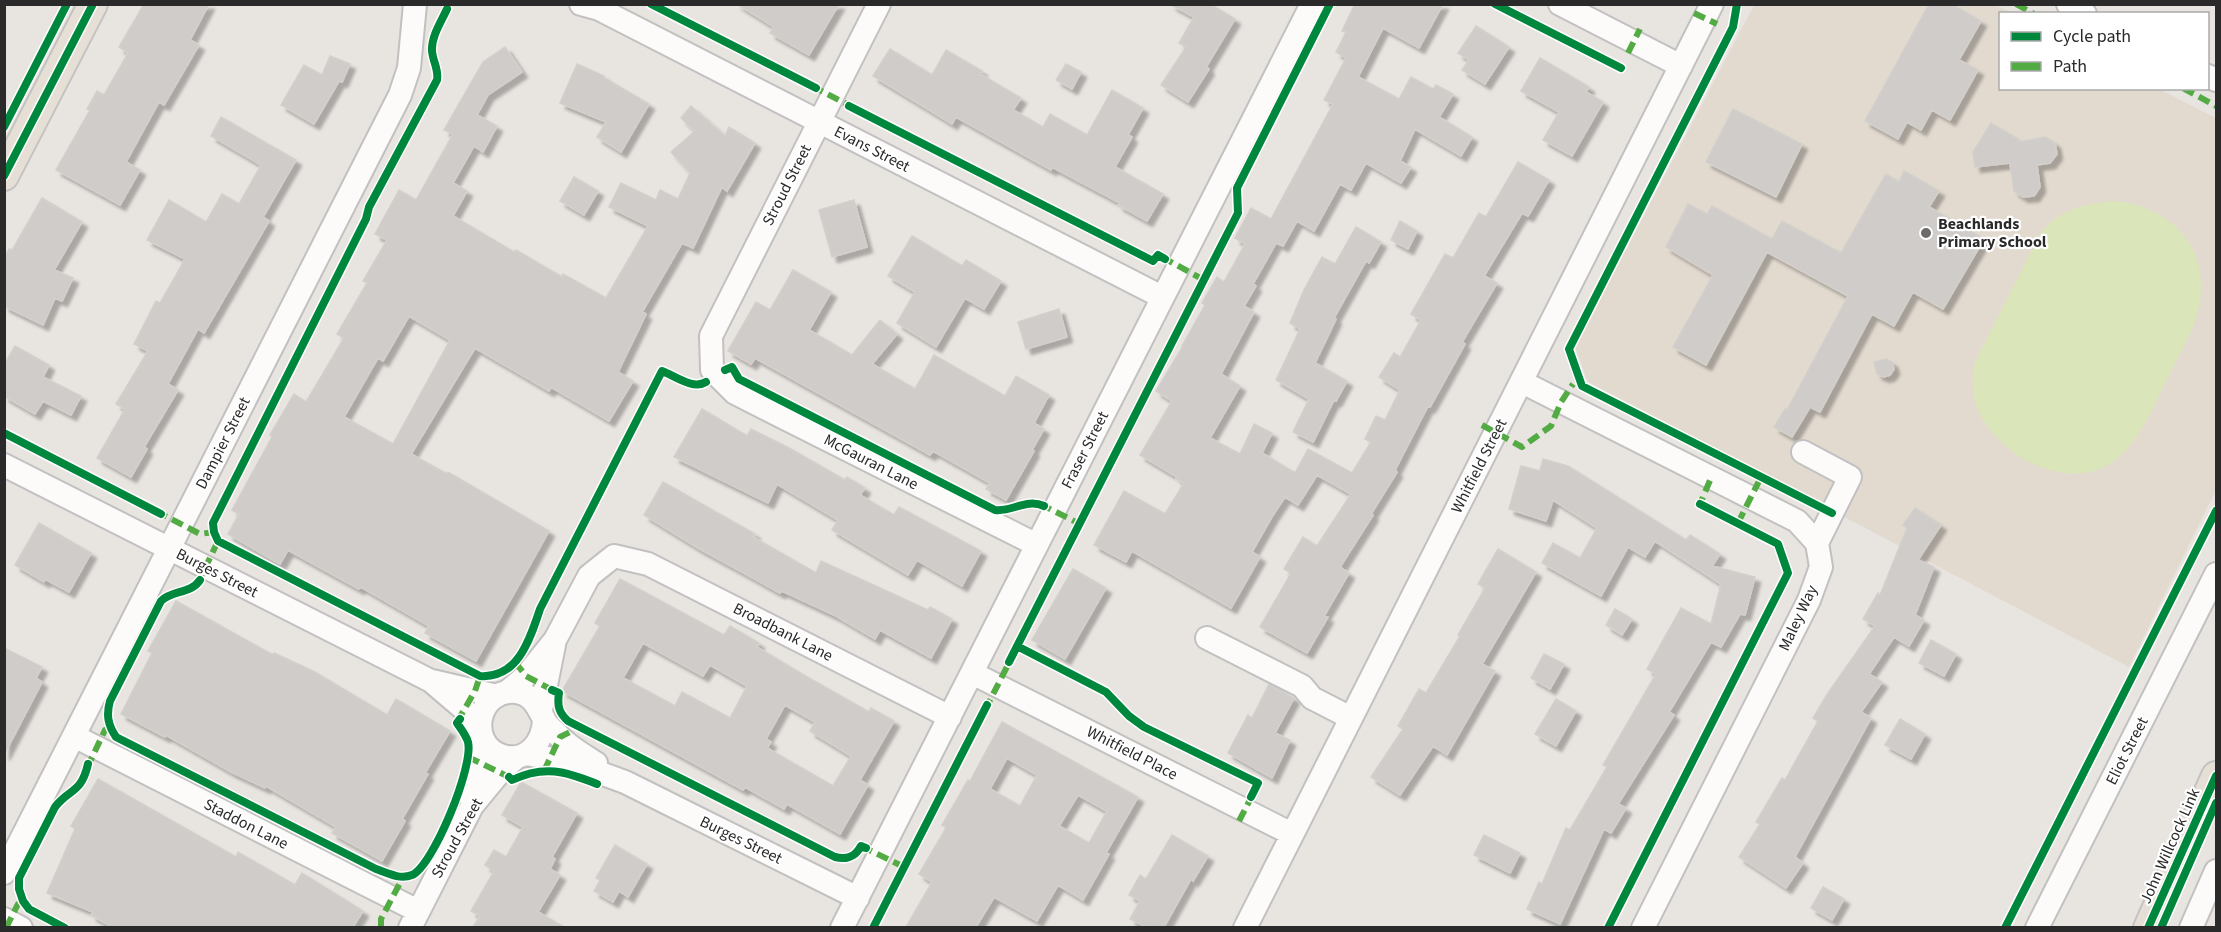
<svg xmlns="http://www.w3.org/2000/svg" width="2221" height="932" font-family="'Source Sans 3',sans-serif">
  <style>
    .education { fill: #e2dacf }
    .pitch { fill: #dae5b9 }
    .building { fill: #cfccc9; stroke: #d3d0cc; stroke-width: 1.5; fill-rule: evenodd; filter: url(#shadow) }
    .lines { fill: none; stroke-linecap: round; stroke-linejoin: round }
    .minor-casing { stroke: #c2c1c1; stroke-width: 26 }
    .major-casing { stroke: #c4c3c1; stroke-width: 32 }
    .minor { stroke: #fcfbfa; stroke-width: 22 }
    .major { stroke: #e5dfd5; stroke-width: 28 }
    .quiet { stroke: #53ab44; stroke-width: 6; stroke-dasharray: 12 6; stroke-linecap: butt }
    .cycleway-casing { stroke: #fff; stroke-width: 11 }
    .cycleway { stroke: #00873e; stroke-width: 8 }
    .poi-dot { fill: #6c6b6a; stroke: #fff; stroke-width: 2 }
    .labels { text-anchor: middle; dominant-baseline: central; stroke-width: 4.5; stroke-linejoin: round; paint-order: stroke }
    .street-label { font-size: 16px; fill: #2a2a2a; stroke: #fff }
    .poi-label { font-size: 16px; font-weight: bold; fill: #2a2a2a; stroke: #fff; text-anchor: start }
  </style>
  <defs>
    <filter id="shadow"><feDropShadow dx="5.5" dy="5.5" stdDeviation="1.5" flood-color="#0004"/></filter>
  </defs>
  <rect width="100%" height="100%" fill="#e8e4e0"/>
  <path class="education" d="M1754,5H1995L2012,13L2000,14V88L2159,89L2216,118V490L2129,667L1588,382L1575,347Z"/>
  <path class="pitch" d="M2114,201C2172,206 2213,250 2198,310C2193,333 2178,356 2168,377C2144,426 2122,487 2054,471C2038,467 2018,458 2006,446C1978,420 1968,399 1975,362L2041,232C2061,209 2085,204 2114,201Z"/>
  <path class="building" d="M144,4H209L190,40L199,45L164,105L159,102L126,162L140,170L120,205L56,170L90,110L87,109L97,91L104,95L128,53L119,47Z
    M737,4H839L809,55L770,33L774,27Z
    M1170,4H1210L1235,19L1206,67L1209,69L1188,102L1161,85L1186,47L1179,43L1194,17Z
    M1355,4H1443L1419,48L1383,28L1358,77L1399,99L1411,77L1433,89L1436,85L1453,94L1439,117L1472,137L1461,156L1415,129L1400,161L1411,167L1401,183L1366,163L1351,190L1340,184L1314,231L1297,221L1283,246L1276,243L1253,284L1256,286L1244,306L1254,312L1221,374L1240,386L1210,438L1240,454L1254,424L1272,433L1262,453L1295,473L1308,449L1352,473L1371,442L1365,439L1376,416L1385,420L1400,390L1379,377L1394,353L1400,357L1421,320L1411,314L1445,254L1453,258L1479,213L1486,217L1518,162L1549,180L1528,216L1522,213L1484,276L1497,283L1462,342L1465,344L1430,407L1428,406L1395,470L1397,472L1371,514L1373,515L1340,567L1349,573L1324,616L1328,617L1307,653L1260,627L1291,573L1284,569L1303,537L1317,546L1351,494L1317,475L1298,505L1285,497L1273,515L1252,552L1260,557L1231,608L1132,551L1126,562L1094,545L1124,491L1165,514L1184,483L1176,479L1177,477L1140,455L1172,401L1156,391L1183,346H1182L1205,305L1202,303L1217,277L1224,282L1245,244L1235,238L1251,208L1271,219L1333,104L1324,100L1346,58L1336,52L1346,32L1342,31Z
    M1929,4H1951L1981,21L1959,60L1978,70L1950,120L1932,110L1921,130L1907,122L1898,139L1865,121Z
    M1476,26L1509,47L1485,84L1462,70L1469,60L1458,53Z
    M505,47L522,72L488,95L477,115L497,126L483,152L474,146L453,183L467,191L453,216L514,252L516,250L562,277L563,274L606,298L648,226L609,207L621,183L656,200L660,190L678,199L690,173L671,152L695,131L681,118L691,106L725,136L729,127L755,143L727,191L722,187L693,248L682,243L642,312L646,314L618,372L633,381L609,421L551,387L549,391L475,348L411,454L447,474L448,472L549,531L476,661L425,633L429,626L361,587L359,589L288,550L280,564L228,534L239,514L232,510L272,437L270,435L294,394L306,402L344,338L337,334L367,283L363,281L387,240L375,234L399,190L416,200L453,134L444,130L483,62ZM409,316L450,340L393,444L344,417L378,358L383,361Z
    M890,49L932,75L946,50L982,71L980,74L1021,98L1013,110L1043,127L1050,114L1087,135L1112,90L1143,108L1128,135L1132,137L1115,167L1163,194L1147,221L1118,205L1120,203L1052,167L1051,170L956,117L952,124L873,76Z
    M330,56L350,64L342,82L339,81L314,124L281,105L304,65L322,75Z
    M1540,58L1589,87L1586,92L1603,102L1572,156L1543,140L1559,112L1521,91Z
    M577,64L604,76L603,77L649,104L621,152L597,137L606,122L560,103Z
    M1066,64L1081,72L1072,89L1056,80Z
    M1733,109L1802,144L1776,197L1706,162Z
    M221,117L296,160L263,217L269,221L244,264L204,333L198,329L168,384L178,390L144,447L147,449L131,477L97,458L125,409L116,404L148,351L134,344L156,301L160,303L185,259L147,240L169,200L206,222L222,194L239,204L261,165L211,136Z
    M1991,123L2018,139L2017,142L2046,137L2055,143L2057,154L2050,163L2037,165L2040,187L2034,196L2023,197L2014,191L2010,163L1975,167L1973,152Z
    M1904,171L1939,191L1929,207L1984,239L1943,309L1913,292L1894,326L1872,314L1820,412L1810,407L1792,437L1774,427L1785,409L1787,410L1848,296L1767,252L1706,365L1673,347L1713,275L1666,247L1688,204L1707,214L1712,206L1772,239L1782,221L1841,253L1886,174L1899,182Z
    M574,177L598,191L584,215L560,201Z
    M42,198L82,222L54,270L73,278L62,301L55,298L43,325L4,306V259L9,249L12,250Z
    M854,200L867,247L832,257L819,210Z
    M1400,221L1417,231L1408,249L1391,240Z
    M1356,227L1381,242L1369,263L1366,261L1334,318L1336,319L1315,363L1347,381L1336,401L1334,400L1313,442L1293,432L1309,399L1276,380L1300,329L1290,323L1304,290L1322,257L1335,264Z
    M912,236L962,266L966,260L1001,281L984,309L965,298L936,347L897,323L915,292L888,276Z
    M793,270L831,292L809,330L852,355L880,320L897,334L872,364L915,389L934,355L1005,396L1016,376L1049,395L1034,423L1044,429L1032,450L1034,451L1006,500L986,489L990,483L933,451L930,455L755,358L751,364L728,351L756,302L770,310Z
    M1059,309L1067,337L1026,349L1018,322Z
    M15,346L49,365L43,377L81,396L71,415L43,401L35,414L4,396V365Z
    M1886,359L1892,362L1894,369L1890,375L1884,377L1877,374L1874,362Z
    M702,409L747,436L751,429L789,448L845,480L847,477L865,488L860,495L894,515L899,507L981,551L962,586L917,560L908,575L832,530L838,520L777,484L768,503L674,457Z
    M1543,459L1568,466L1686,540L1690,535L1720,554L1712,566L1755,577L1745,615L1740,614L1721,647L1711,642L1669,712L1674,715L1618,804L1626,808L1611,833L1604,829L1560,924L1527,909L1539,882L1542,884L1566,828L1570,830L1607,767L1603,765L1656,674L1647,669L1681,608L1711,624L1721,584L1655,541L1645,557L1628,547L1601,596L1542,563L1553,543L1580,558L1597,528L1553,500L1546,521L1509,509L1521,466L1540,471Z
    M663,482L755,534L753,537L816,573L821,561L928,610L930,607L952,619L931,658L880,630L875,639L836,616L782,591L780,593L698,548L644,515Z
    M1915,508L1941,525L1918,560L1934,567L1915,615L1924,620L1909,646L1894,637L1869,674L1882,682L1861,712L1871,718L1795,857L1803,863L1786,888L1739,857L1760,824L1756,822L1782,778L1785,780L1818,721L1813,718L1828,693L1875,626L1863,619L1878,593L1880,595L1907,528L1903,525Z
    M39,523L91,553L69,592L45,579L44,582L15,565Z
    M1498,549L1536,572L1482,664L1495,671L1447,755L1433,746L1400,795L1371,777L1403,729L1398,726L1419,689L1426,693L1460,636L1458,635L1485,588L1478,584Z
    M1073,569L1106,588L1065,659L1032,640Z
    M620,579L724,635L730,626L759,643L757,647L802,674L869,712L871,708L894,721L860,780L868,785L840,834L787,804L784,809L745,787L743,790L562,691L600,626L595,623ZM643,643L703,676L710,665L747,686L730,718L682,692L675,706L623,678ZM785,705L815,722L810,731L851,756L833,786L767,748L771,742L766,739Z
    M176,601L273,655L274,653L313,671L387,715L396,699L450,731L425,773L428,774L402,819L405,821L382,861L332,833L336,827L266,786L265,788L231,772L166,735L165,737L121,714L152,653L148,651Z
    M1615,609L1632,619L1622,635L1606,625Z
    M1931,640L1956,654L1944,676L1919,663Z
    M4,648L42,667L36,678L42,682L4,755Z
    M1544,654L1564,664L1550,689L1531,678Z
    M1269,684L1294,698L1275,733L1290,740L1272,778L1228,753L1248,715L1252,718Z
    M1556,699L1576,711L1556,746L1535,734Z
    M1900,719L1925,734L1911,759L1885,745Z
    M1002,722L1138,797L1106,853L1109,854L1083,900L1058,885L1037,921L994,897L976,927H906L932,882L919,874L946,828L942,825L968,780L970,781ZM1007,758L1037,775L1020,806L990,789ZM1078,795L1107,811L1089,843L1059,826Z
    M98,779L236,857L238,852L295,885L302,873L363,911L353,927H112L91,915L93,912L47,893L75,829L71,826Z
    M521,782L577,813L552,857L555,859L550,869L560,875L538,912L564,927H473L480,916L471,911L494,871L485,865L494,850L506,857L523,827L502,815Z
    M1172,835L1208,856L1193,881L1191,879L1164,927H1146L1130,919L1140,901L1129,895L1140,875L1146,879Z
    M1484,835L1520,853L1510,873L1474,855Z
    M615,845L647,864L628,897L619,891L613,902L594,891L600,880L596,878Z
    M1823,887L1844,899L1832,920L1811,908Z"/>
  <g class="lines">
    <g class="minor-casing">
      <path id="minor" d="M581,4L599,9L1162,297
        M879,4L711,336L712,370L735,393L1037,545
        M1560,4L1681,66
        M2068,4L2085,14
        M2208,76L2216,80
        M1522,382L1797,521L1817,543L1821,567L1809,600L1643,928
        M1803,452L1850,477L1817,543
        M4,465L431,681L465,710L480,730
        M1207,638L1302,686L1312,698L1351,718
        M972,673L1292,834
        M432,681L497,696
        M507,692L526,676L555,640L589,576L614,556L648,564L950,717
        M541,710L554,645
        M544,720C543,742 527,763 503,756C466,745 477,688 516,692C532,694 537,706 544,719C546,725 554,731 559,736C569,747 583,755 596,763
        M74,736L418,911
        M526,754L570,762L625,782L858,898
        M472,801L481,762L483,740
        M4,873L400,95L409,68L415,4
        M4,919L21,928
        M410,928L472,806L500,772L517,757
        M842,928L1312,4
        M1245,928L1712,4
        M2037,928L2216,574
        M2191,928L2216,871"/>
    </g>
    <g class="major-casing">
      <path id="major" d="M4,176L93,4
        M2148,928L2216,776"/>
    </g>
    <use href="#minor" class="minor"/>
    <use href="#major" class="major"/>
    <path class="quiet" d="M2016,4L2034,14
      M1694,13L1717,24
      M1628,53L1640,29
      M812,86L852,107
      M2183,88L2216,106
      M1162,257L1204,280
      M1482,425L1522,447L1551,426L1561,402L1573,384
      M1040,504L1080,524
      M1704,506L1700,504L1711,478
      M156,511L200,534L214,532
      M1738,523L1761,477
      M197,585L218,541
      M515,662L526,676L556,692
      M985,710L1011,659
      M457,722L475,691L480,676
      M468,757L513,779
      M87,768L105,730L110,728
      M544,771L560,737L570,732L575,724
      M1239,821L1254,792
      M861,846L904,867
      M6,928L18,904L23,901
      M381,928V919L400,883V877"/>
    <g class="cycleway-casing">
      <path id="cycleway" d="M651,4L816,88
        M1495,4L1621,68
        M1737,4L1733,27L1569,349L1582,386L1832,513
        M447,9C441,22 431,37 432,51C433,62 439,70 437,80L369,207L366,219L213,523L214,532L218,541L480,676C518,679 530,639 540,609L662,371C675,376 693,390 706,382
        M849,106L1153,261L1158,255L1165,259
        M4,127L67,4
        M4,176L93,4
        M725,370L732,367L739,379L995,510C1013,512 1026,498 1044,506
        M4,433L161,514
        M200,580C191,594 172,590 161,601L110,701C106,715 108,725 116,737L376,869C387,873 400,880 412,875C433,866 474,766 468,742C466,735 461,729 457,723L460,719
        M1017,646L1106,692L1129,716L1144,727L1258,783L1251,797
        M1009,662L1238,213L1237,188L1330,4
        M552,690L559,693C557,706 559,713 568,721L835,857C847,860 855,857 861,846L866,848
        M509,777L512,780C544,765 565,771 597,784
        M65,928L29,909L23,901L19,889V878L55,807C70,788 81,794 88,764
        M873,928L987,705
        M1608,928L1788,573L1778,544L1700,504
        M2005,928L2216,511
        M2148,928L2216,776
        M2161,928L2216,803"/>
    </g>
    <use href="#cycleway" class="cycleway"/>
  </g>
  <circle class="poi-dot" cx="1926" cy="233" r="6"/>
  <g class="labels">
    <g class="street-label">
      <text transform="translate(872 149) rotate(27)">Evans Street</text>
      <text transform="translate(787 185) rotate(-63)">Stroud Street</text>
      <text transform="translate(223 443) rotate(-63)">Dampier Street</text>
      <text transform="translate(1085 450) rotate(-63)">Fraser Street</text>
      <text transform="translate(871 462) rotate(27)">McGauran Lane</text>
      <text transform="translate(1479 466) rotate(-63)">Whitfield Street</text>
      <text transform="translate(217 573) rotate(27)">Burges Street</text>
      <text transform="translate(1798 618) rotate(-65)">Maley Way</text>
      <text transform="translate(783 632) rotate(27)">Broadbank Lane</text>
      <text transform="translate(2127 751) rotate(-63)">Eliot Street</text>
      <text transform="translate(1132 753) rotate(27)">Whitfield Place</text>
      <text transform="translate(246 824) rotate(27)">Staddon Lane</text>
      <text transform="translate(457 838) rotate(-61)">Stroud Street</text>
      <text transform="translate(741 840) rotate(26)">Burges Street</text>
      <text transform="translate(2170 846) rotate(-66)">John Willcock Link</text>
    </g>
    <g class="poi-label">
      <text x="1938" y="224">Beachlands<tspan x="1938" dy="18">Primary School</tspan></text>
    </g>
  </g>
  <rect width="2221" height="932" fill="none" stroke="#2a2a2a" stroke-width="12"/>
  <rect x="1999" y="12" width="210" height="78" fill="#ffffff" stroke="#aaaaaa" stroke-width="1.5"/>
  <rect x="2011" y="32" width="30" height="9" fill="#00873e" stroke="#aaaaaa" stroke-width="1.5"/>
  <text x="2053" y="42" font-size="18" fill="#2a2a2a">Cycle path</text>
  <rect x="2011" y="62" width="30" height="9" fill="#53ab44" stroke="#aaaaaa" stroke-width="1.5"/>
  <text x="2053" y="72" font-size="18" fill="#2a2a2a">Path</text>
</svg>
